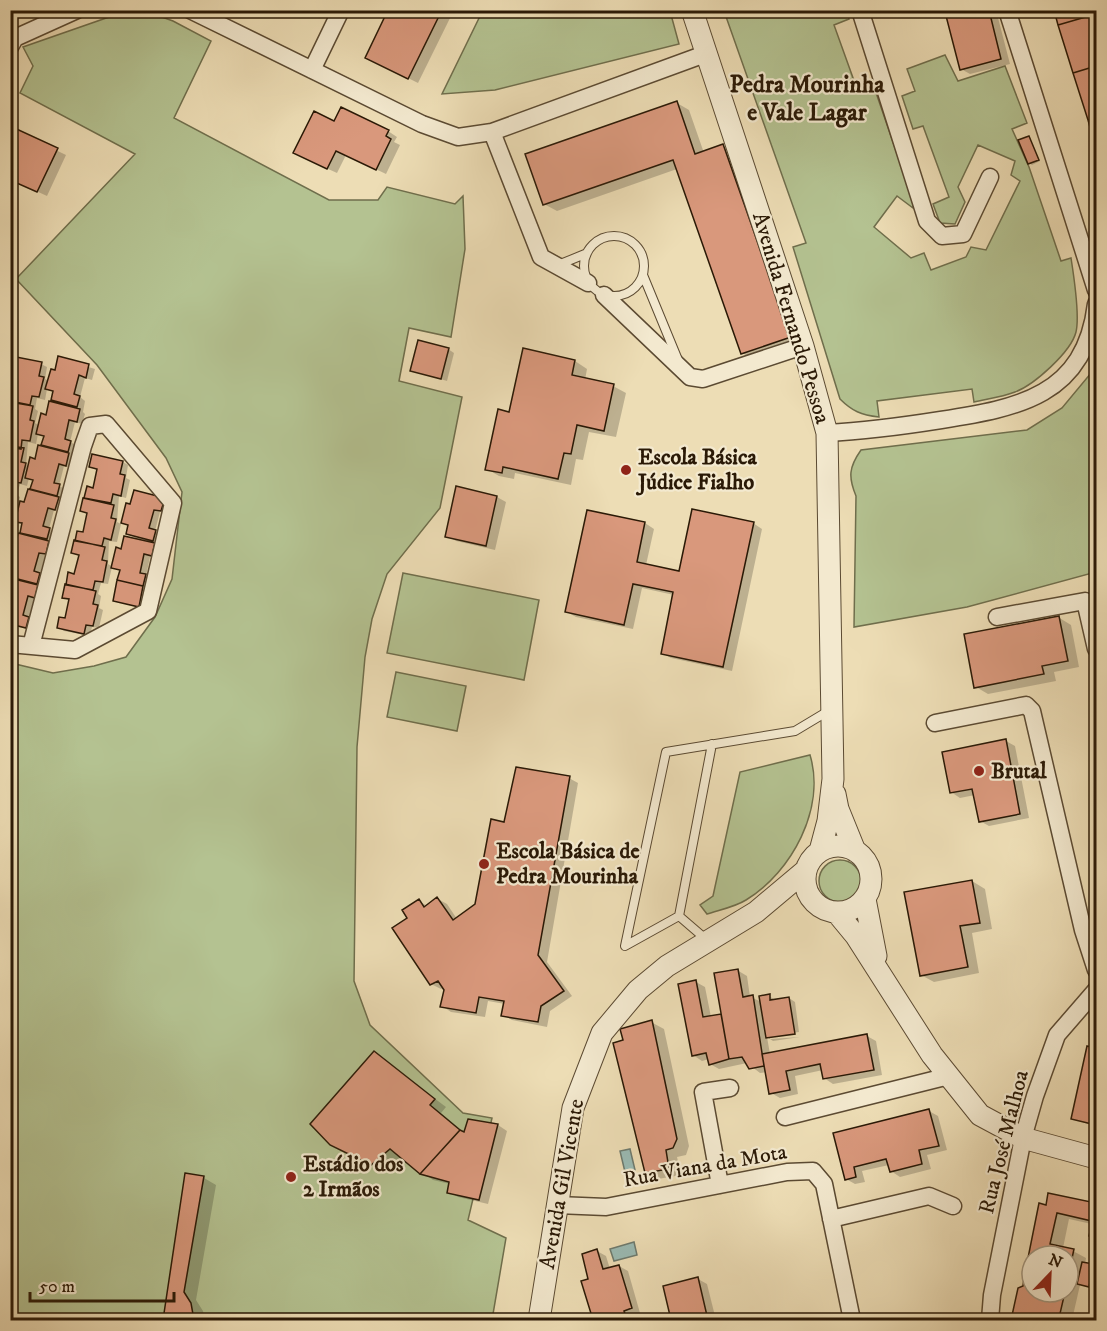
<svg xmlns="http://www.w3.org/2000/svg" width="1107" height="1331" font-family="'IM FELL DW Pica',serif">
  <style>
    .green { fill: #b4c291; stroke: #6f6e4c; stroke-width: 1.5 }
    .water { fill: #9abbb4; stroke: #6d7a6e; stroke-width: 1.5 }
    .shadow { fill: #0003; fill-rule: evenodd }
    .building { fill: #d9987c; stroke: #2a1906; stroke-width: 1.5 }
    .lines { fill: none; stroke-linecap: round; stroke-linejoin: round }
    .service-casing { stroke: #5b4a32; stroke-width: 10 }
    .minor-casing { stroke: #5b4a32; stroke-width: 19 }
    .tertiary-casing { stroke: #5b4a32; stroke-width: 23 }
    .service { stroke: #f3e9cf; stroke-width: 8 }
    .minor { stroke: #f3e9cf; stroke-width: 16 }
    .tertiary { stroke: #f3e9cf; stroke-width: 21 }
    .poi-dot { fill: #8f2418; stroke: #f3e9cf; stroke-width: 2 }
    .labels { text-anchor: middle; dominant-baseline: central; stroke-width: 4.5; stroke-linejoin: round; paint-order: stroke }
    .street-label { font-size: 22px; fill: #2a1906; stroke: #f3e9cf }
    .poi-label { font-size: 22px; font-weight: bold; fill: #2a1906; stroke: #f3e9cf; text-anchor: start }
    .neighbourhood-label { font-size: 24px; font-weight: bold; fill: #2a1906; stroke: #f3e9cf }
  </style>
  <rect width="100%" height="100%" fill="#edddb5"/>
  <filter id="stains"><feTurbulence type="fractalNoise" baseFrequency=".00333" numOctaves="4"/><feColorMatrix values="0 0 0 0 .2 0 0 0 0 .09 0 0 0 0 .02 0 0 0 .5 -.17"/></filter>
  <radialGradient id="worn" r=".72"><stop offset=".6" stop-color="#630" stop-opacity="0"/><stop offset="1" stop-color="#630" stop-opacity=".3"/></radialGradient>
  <path class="green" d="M483,10L670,11L679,44L495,90L442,94Z
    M116,11H145L173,21L211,41L174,118L329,200H378L387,187L455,204L463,196L465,249L451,337L409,328L399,381L462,397L440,508L387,574L372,619L365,657L357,747L354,981L370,1025L463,1113L492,1118L468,1220L506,1238L492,1320H11V663L53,673L94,666L126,657L155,617L172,579L182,492L166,458L97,365L16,279L135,154L20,93L33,66L23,47L109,17Z
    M724,11H846L849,19L834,25L857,89L873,84L914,203L913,208L897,196L874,227L911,258L924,253L931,270L966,257L971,247L986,250L1020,181L1011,175L1015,161L978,145L958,187L965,202L955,224L940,223L933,204L949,197L923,126L913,129L902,96L915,91L907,69L945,55L958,81L1005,66L1027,123L1012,129L1029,167L1061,261L1071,258C1074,277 1080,315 1076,332C1071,352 1034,385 1015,392C1002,397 987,399 974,402L972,389L877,401L879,417C861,415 852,411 840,399L793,247L806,243Z
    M1096,367V572L967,607L854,627L856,496C848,477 849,467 861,450L1027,430L1062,408Z
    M403,573L539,600L524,680L387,653Z
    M396,672L466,686L457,731L387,717Z
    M810,755C826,808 792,872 746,900C735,907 719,910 707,914L700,905L713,896L740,772Z
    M819 881a21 21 0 1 1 42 0a21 21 0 1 1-42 0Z"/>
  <path class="water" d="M630,1149L635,1170L625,1172L620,1151Z
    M634,1242L637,1255L614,1261L610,1249Z"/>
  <path class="shadow" d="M390,10H454L418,83L376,62Z
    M956,10H996L1010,64L970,74L961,69Z
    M1056,10H1096V144Z
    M677,103L689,110L704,153L723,146L735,153L802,344L755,360L742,353L677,169L557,211L544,204Z
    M335,123L388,131L397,137L394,142L400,145L386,174L346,155L337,173L304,158Z
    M10,128L66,155L47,196L10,179Z
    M1029,138L1040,161L1032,165L1029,163Z
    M448,349L454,353L447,381L411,370Z
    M524,350L575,361L587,369L585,380L613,386L626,393L616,437L589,432L583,460L576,459L571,485L515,473L514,479L499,476L487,469L510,413Z
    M59,358L95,369L92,380L85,378L80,397L85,401L83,412L85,414L82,424L75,422L70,442L76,445L72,468L64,466L59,486L65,489L61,512L54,510L49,529L55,533L52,542L45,541L55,546L52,557L45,555L40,574L45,577L41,600L34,598L29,618L34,621L32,630L10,625V578L14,569L10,567V552L16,548L23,525L19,522L18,530L10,528V390L13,391L16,372L10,368L41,364L47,367L45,379L49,381L56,372ZM47,389L53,392L52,400L61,405L40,426L35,423L38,411L35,409L37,398L45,400ZM38,434L45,437L36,460L30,467L26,465L28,442L36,444ZM29,478L34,481L25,504L19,502L20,497L17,495L20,484L27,486Z
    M123,462L128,465L126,478L130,480L126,498L119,496L117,522L121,524L117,542L109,541L108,564L113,567L122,550L137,539L127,534L129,526L122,522L164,500L167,513L160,512L155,531L161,534L158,558L150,557L146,576L151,579L145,609L114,600L121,571L112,567L108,584L101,583L98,594L101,596L99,608L103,610L99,628L92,627L90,636L64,631L59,628L67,620L70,601L64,597L76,576L80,557L73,553L85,534L88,515L82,511L84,499L88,488L94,489L98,471L91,467Z
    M457,488L497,497L506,502L495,550L456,541L447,536Z
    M645,523L654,529L646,565L680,572L753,523L762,529L732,671L671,658L662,653L674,595L642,588L633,629L576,617L567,612Z
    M1058,617L1071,625L1079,667L1054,672L1056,681L988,694L976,687Z
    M1006,741L1015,746L1029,818L989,826L980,821L975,795L960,798L951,792Z
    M569,778L578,783L547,962L572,996L550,1011L547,1027L512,1020L503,1015L505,1004L488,1001L485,1017L451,1012L442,1006L444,987L441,989L431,984L409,918L419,901L427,906L438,899L447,904L457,919L476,905L505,824Z
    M972,881L985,889L992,929L972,933L979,973L934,982L921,975Z
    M737,970L747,976L750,997L762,1002L769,996L775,1000L789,998L795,1002L799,1032L770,1036V1039L800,1037L773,1041L767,1037L770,1054L867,1036L876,1041L882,1075L833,1084L824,1078L823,1070L795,1076L798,1094L780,1098L771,1093L767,1072L760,1073L747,1063L719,1069L710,1064L709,1059L702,1061L693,1055L696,982L705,987L711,1017L723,1015Z
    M651,1022L664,1029L689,1146L686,1155L677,1157L681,1175L658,1179L646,1172L625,1041Z
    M1089,1048L1096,1050V1127L1072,1118Z
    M374,1053L446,1107L441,1113L466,1134L469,1120L498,1125L507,1131L488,1204L458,1197L449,1192L450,1184L433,1180L402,1157L384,1171L344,1151Z
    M929,1111L938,1116L947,1150L927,1155L931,1169L900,1177L891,1171L889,1165L862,1171L865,1182L855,1184L846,1179L835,1134Z
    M187,1175L204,1178L216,1185L196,1300L203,1311L205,1320H164Z
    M1049,1195L1096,1204V1225L1069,1219L1063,1248L1073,1251L1086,1258L1085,1264L1095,1267L1091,1287L1080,1285L1072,1320H1012L1019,1289L1032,1281V1292H1068V1256L1030,1257Z
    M597,1251L606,1256L610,1269L619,1266L628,1271L640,1313L632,1315L634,1320H594L583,1282L590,1280Z
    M698,1279L707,1284L716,1320H673L665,1287Z"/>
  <path class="building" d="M388,10H442L408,79L365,58Z
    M950,10H989L1001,59L960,70L945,12Z
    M1054,10H1096V14L1058,25Z
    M1096,14V66L1073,73L1058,25Z
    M1096,66V117L1088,120L1073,73Z
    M677,101L695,154L723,144L791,337L741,354L673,160L543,205L525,154Z
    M341,107L389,130L386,136L391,139L376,170L336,151L327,169L293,153L314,111L334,121Z
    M1096,117V150L1088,120Z
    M10,126L58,148L37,192L10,180Z
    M1029,136L1039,160L1028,164L1018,140Z
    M418,340L449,348L441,379L410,371Z
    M523,348L575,360L572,375L614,384L604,431L577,425L571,454L564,453L558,479L503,467L502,473L485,470L498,409L509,412Z
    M11,356L42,362L39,376L44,377L39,397L32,396L30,405L10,401L15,370L10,369Z
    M58,356L89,364L86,378L79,375L74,394L80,396L77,407L51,400L53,391L45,389L51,369L55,370Z
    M49,401L80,409L77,422L69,420L65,439L71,441L68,452L41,445L44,436L36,434L41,413L46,415Z
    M10,402L33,406L30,420L34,421L30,441L22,440L21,449L10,447Z
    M38,445L69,453L66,466L59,464L54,483L60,484L57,496L30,489L33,480L25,478L30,457L35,459Z
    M10,446L24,448L21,462L26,463L21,483L14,482L12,491Z
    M92,454L123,461L120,474L125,475L121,496L113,494L111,503L84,498L87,486L93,488L97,469L89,467Z
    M456,486L497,496L486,546L445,537Z
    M28,489L59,497L55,510L48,508L43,526L50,528L47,539L20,533L22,523L15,522L20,501L24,502Z
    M134,490L165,498L161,511L154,510L149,528L156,530L153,541L126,534L128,525L121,523L126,503L130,504Z
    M10,491L15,492L12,506L16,507L12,528Z
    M83,498L114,505L111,518L116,519L111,540L104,538L102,546L75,541L77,531L83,532L87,513L80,511Z
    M692,509L754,522L723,667L661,654L673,592L633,584L624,625L565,612L587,510L645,522L637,562L679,571Z
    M18,533L49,541L46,554L39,553L34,571L40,573L37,584L10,577L13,568L10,567V546L15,547Z
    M124,536L155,543L152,556L144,554L140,573L146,574L143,586L117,580L120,570L111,568L116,547L121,549Z
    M74,540L105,547L102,560L107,561L103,582L95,581L93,590L66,585L68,572L74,574L79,555L71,553Z
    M10,578L38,585L35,598L28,596L23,615L29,617L26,628L10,624Z
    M117,580L143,586L139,607L113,601Z
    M65,584L96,591L93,604L98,605L93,626L86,625L84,634L57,628L59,617L65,618L69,599L62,598Z
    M1059,616L1068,661L1042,666L1044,674L974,688L964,634Z
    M1006,739L1020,814L979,822L972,789L950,793L942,752Z
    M516,767L570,776L538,955L564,991L541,1006L538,1022L501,1016L504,1001L479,997L476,1013L440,1007L444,990L438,981L430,985L392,928L407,918L402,910L419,899L424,907L437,897L453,920L475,904L491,819L504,822Z
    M972,880L980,923L960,926L968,967L920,976L904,892Z
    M738,969L743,997L753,995L764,1066L749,1069L742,1057L729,1059L714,973Z
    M696,980L703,1017L721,1014L729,1059L709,1065L706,1053L692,1056L678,984Z
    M770,994V1000L789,997L795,1034L766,1038L759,996Z
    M652,1020L677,1139L673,1148L666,1150L669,1169L645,1173L613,1043L623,1040L620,1029Z
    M867,1034L874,1070L823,1079L820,1064L786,1071L790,1090L769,1094L762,1054Z
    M1087,1046L1096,1048V1125L1071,1119Z
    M374,1051L435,1099L430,1105L460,1130L420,1174L390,1149L371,1165L330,1145L310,1124Z
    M929,1109L939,1146L919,1150L922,1164L890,1172L886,1159L854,1167L856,1177L845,1180L833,1133Z
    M468,1119L498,1124L479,1200L447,1193L449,1182L420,1174L460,1130L464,1132Z
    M185,1173L204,1176L184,1292L191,1303L194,1320H163Z
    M1048,1193L1096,1203V1222L1057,1213L1050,1244L1074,1249L1068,1277V1256L1028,1258L1039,1203L1046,1205Z
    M1091,1227L1096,1229V1238L1089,1236Z
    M597,1249L603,1269L619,1265L632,1308L624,1311L627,1320H593L581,1281L588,1279L582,1254Z
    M1082,1262L1094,1264L1089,1287L1077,1284Z
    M698,1277L708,1320H671L663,1286Z
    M1024,1278L1032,1280V1292H1065L1059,1318L1038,1314L1036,1320H1011L1018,1288L1023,1286Z"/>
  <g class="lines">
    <g class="service-casing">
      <path id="service" d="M584 266a30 30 0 1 1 60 0a30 30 0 1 1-60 0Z
        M558,265L585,254
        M643,275L678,360
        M679,916L625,946L666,752L795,731L830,710
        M679,916L712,744
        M679,916L708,941"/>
    </g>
    <g class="minor-casing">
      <path id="minor" d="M190,10L422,124L458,137L492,132L705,54
        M860,10L927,221L942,236L963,234L990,177
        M1007,10L1096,290
        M10,47L15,38L77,10
        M312,70L341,10
        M492,132L541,257L588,283
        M604,295L690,377L703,379L803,346
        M827,433C866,431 903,426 941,420C1018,408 1085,396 1096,304
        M997,617L1085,601L1096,649
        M10,644L75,650L148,611L173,503L106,424L90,426L83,446L31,646
        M935,723L1026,705L1032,711L1083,930L1096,970
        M785,1117L949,1076
        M720,1185L703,1092L730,1088
        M557,1205L606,1207L787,1172L813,1171L824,1184L852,1320
        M831,1219L929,1196L953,1206
        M990,1320L992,1295L1023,1138L1035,1096L1057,1035L1096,990"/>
    </g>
    <g class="tertiary-casing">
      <path id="tertiary" d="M692,10L803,346L827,433L833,779L828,821L820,851
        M835,794L838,809L855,851
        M805 879a33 33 0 1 1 66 0a33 33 0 1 1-66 0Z
        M865,899L876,956
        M837,913L856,936L932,1055L980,1115L1023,1138L1096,1158
        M539,1320L573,1108L602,1033L638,990L667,966L756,912L806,870"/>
    </g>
    <use href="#service" class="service"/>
    <use href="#minor" class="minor"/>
    <use href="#tertiary" class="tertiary"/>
  </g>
  <g class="poi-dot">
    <circle cx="626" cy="470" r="6"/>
    <circle cx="979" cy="771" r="6"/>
    <circle cx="484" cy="864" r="6"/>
    <circle cx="291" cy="1177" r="6"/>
  </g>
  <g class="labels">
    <g class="street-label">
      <text transform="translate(791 318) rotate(73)">Avenida Fernando Pessoa</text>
      <text transform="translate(1004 1142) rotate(-76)">Rua José Malhoa</text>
      <text transform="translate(705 1166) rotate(-10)">Rua Viana da Mota</text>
      <text transform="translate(562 1184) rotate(-80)">Avenida Gil Vicente</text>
    </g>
    <g class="poi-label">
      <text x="638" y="457">Escola Básica<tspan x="638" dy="25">Júdice Fialho</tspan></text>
      <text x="991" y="771">Brutal</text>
      <text x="496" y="851">Escola Básica de<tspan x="496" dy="25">Pedra Mourinha</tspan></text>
      <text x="303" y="1164">Estádio dos<tspan x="303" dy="25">2 Irmãos</tspan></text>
    </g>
    <g class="neighbourhood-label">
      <text x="807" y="85">Pedra Mourinha<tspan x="807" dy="28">e Vale Lagar</tspan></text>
    </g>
  </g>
  <rect width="1107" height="1331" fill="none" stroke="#edddb5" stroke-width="36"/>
  <rect x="12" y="12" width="1083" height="1307" fill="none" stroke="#2a1906" stroke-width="3"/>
  <rect x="18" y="18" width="1071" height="1295" fill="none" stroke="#2a1906" stroke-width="1.5"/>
  <g transform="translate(1050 1274) rotate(23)"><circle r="28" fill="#f3e9cf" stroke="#a3967f" stroke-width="1.5"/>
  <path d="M0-4.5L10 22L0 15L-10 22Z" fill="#8f2418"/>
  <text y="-9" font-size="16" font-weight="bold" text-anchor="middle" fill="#2a1906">N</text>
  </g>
  <path d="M30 1292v9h144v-9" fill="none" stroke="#2a1906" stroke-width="3"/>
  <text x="39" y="1292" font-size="18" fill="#2a1906" stroke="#f3e9cf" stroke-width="4.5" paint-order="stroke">50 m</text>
  <rect width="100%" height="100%" filter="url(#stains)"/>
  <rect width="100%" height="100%" fill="url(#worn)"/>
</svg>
